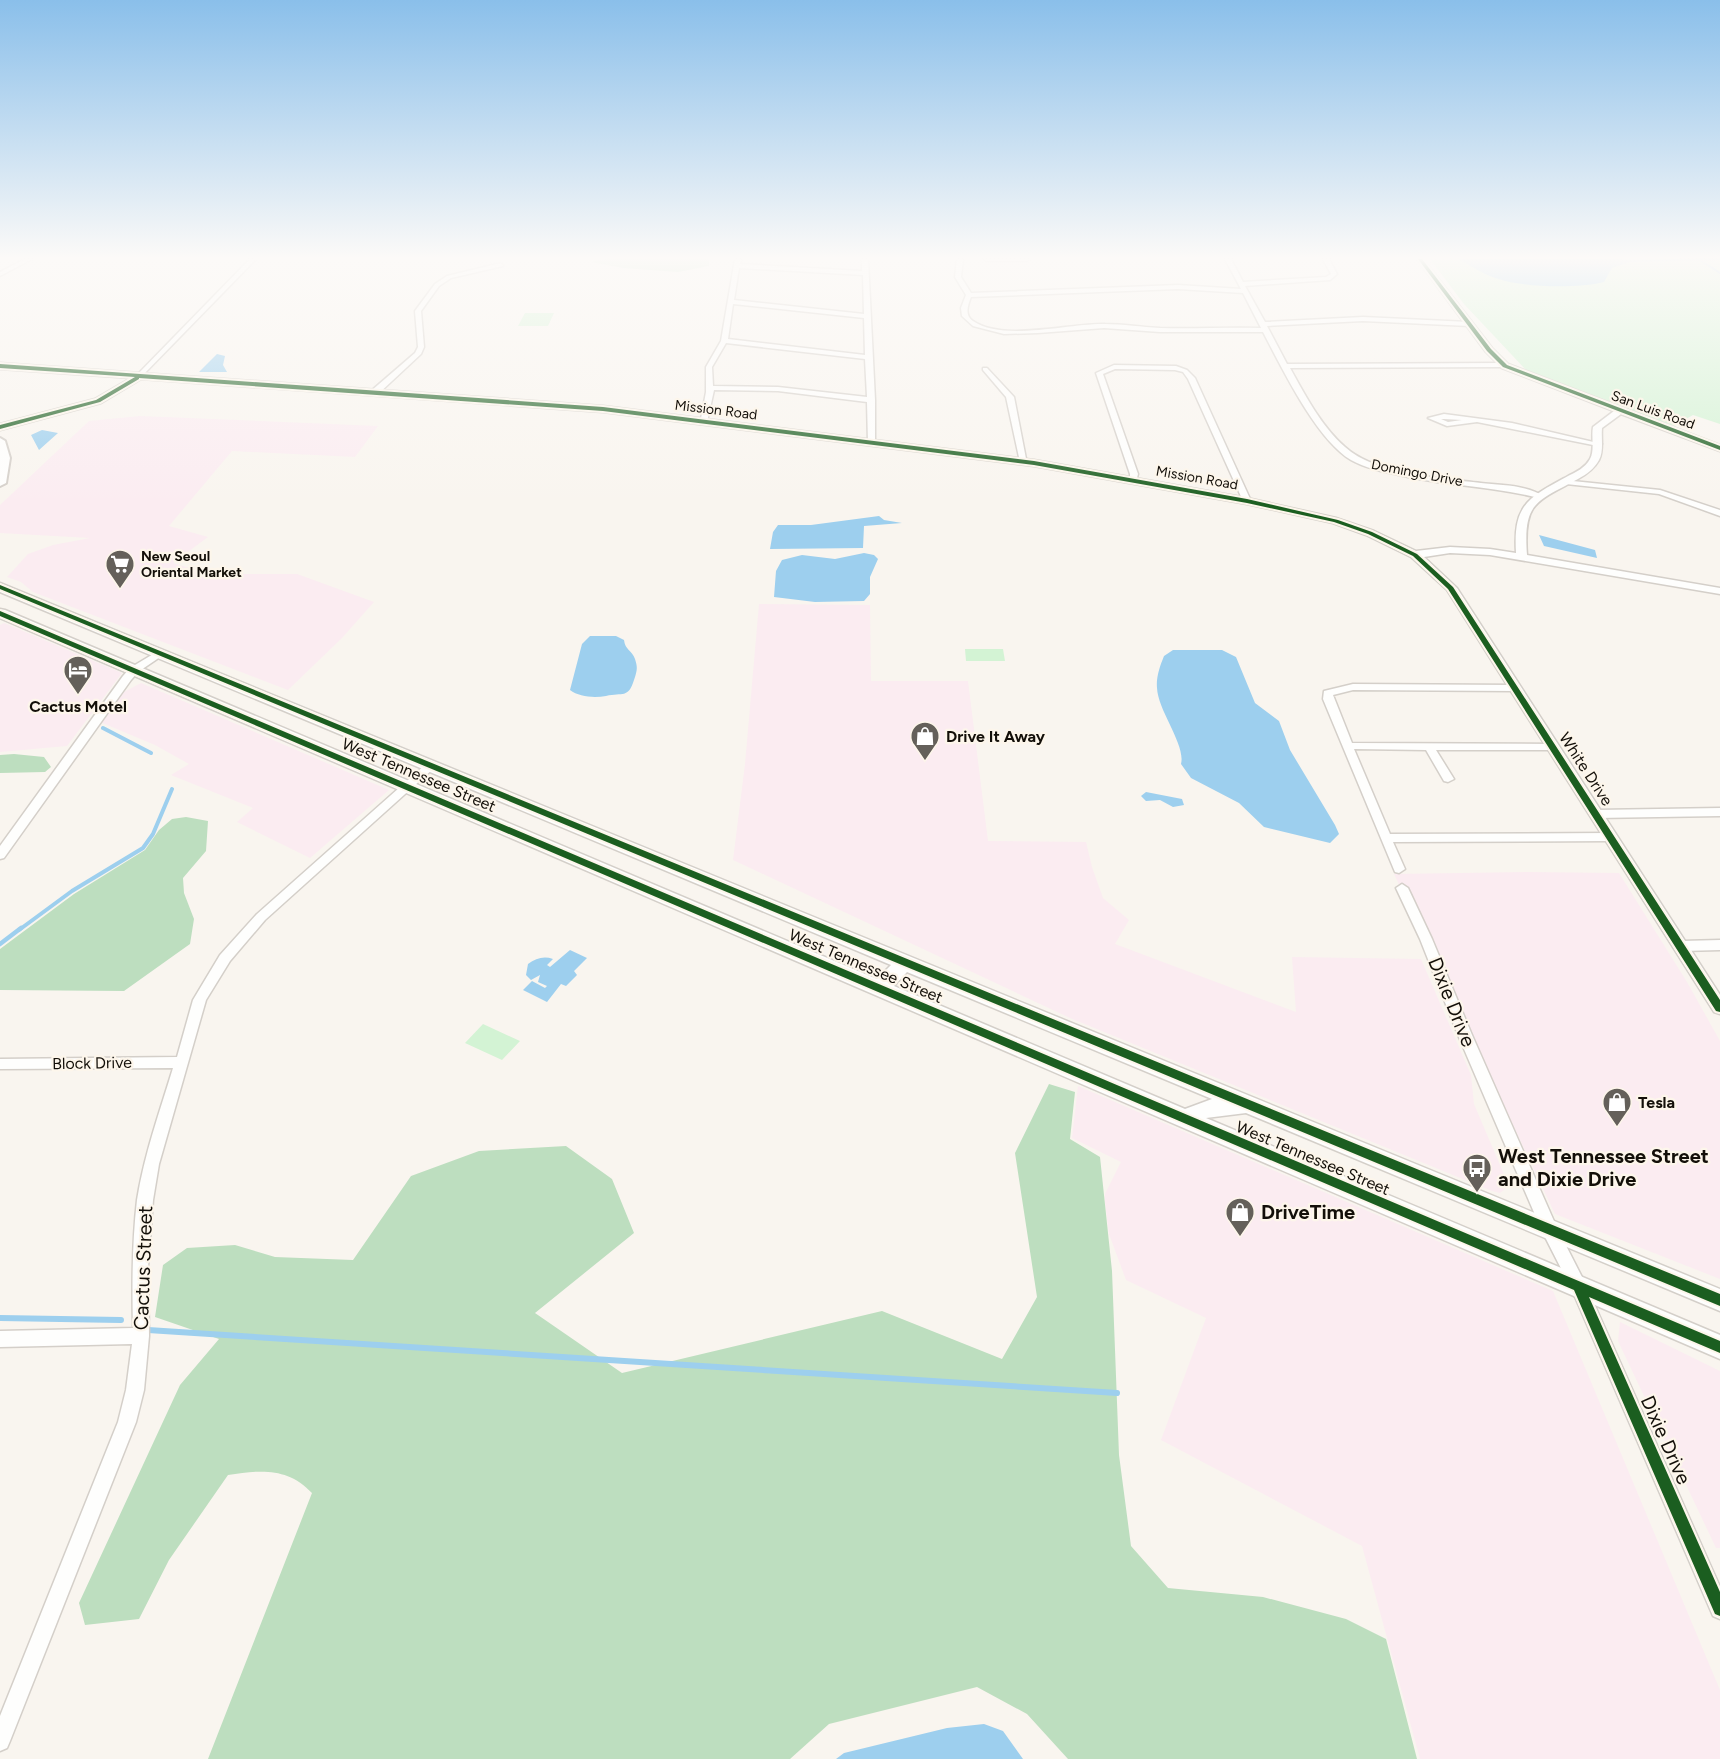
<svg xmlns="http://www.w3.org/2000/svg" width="1720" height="1759" font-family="Figtree,sans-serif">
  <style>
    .commercial { fill: #fbecf1 }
    .green { fill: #d3f3d4 }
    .forest { fill: #bddebf }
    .water { fill: #9dcfee }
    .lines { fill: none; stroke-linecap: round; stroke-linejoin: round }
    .stream-far3 { stroke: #9dcfee; stroke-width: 2 }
    .stream-far2 { stroke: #9dcfee; stroke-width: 4 }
    .stream-far1 { stroke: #9dcfee; stroke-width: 4.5 }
    .stream { stroke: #9dcfee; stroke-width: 6 }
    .minor-casing { stroke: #d4cfc9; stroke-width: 3 }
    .tertiary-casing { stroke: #d4cfc9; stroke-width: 3 }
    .secondary-casing { stroke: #d4cfc9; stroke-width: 4 }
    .primary-casing { stroke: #d4cfc9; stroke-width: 3 }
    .minor { fill: #fefefd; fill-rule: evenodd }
    .tertiary { fill: #fefefd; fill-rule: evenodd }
    .secondary { fill: #fefefd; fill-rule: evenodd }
    .primary { fill: #fefefd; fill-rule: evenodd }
    .cycleway-casing { stroke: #fdf6eb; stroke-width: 4 }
    .cycleway { fill: #1b5e20; fill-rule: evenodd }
    .labels { text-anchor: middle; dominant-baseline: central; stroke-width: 4.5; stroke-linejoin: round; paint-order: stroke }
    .far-street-label { font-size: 14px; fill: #130f09; stroke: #fdf6eb }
    .far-poi-label { font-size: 14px; font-weight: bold; fill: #130f09; stroke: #fdf6eb; text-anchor: start }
    .poi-label { font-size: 16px; font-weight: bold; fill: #130f09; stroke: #fdf6eb; text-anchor: start }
    .street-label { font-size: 16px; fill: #130f09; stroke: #fdf6eb }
    .near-street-label { font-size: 20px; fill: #130f09; stroke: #fdf6eb }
    .near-poi-label { font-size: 20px; font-weight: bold; fill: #130f09; stroke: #fdf6eb; text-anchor: start }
  </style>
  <rect width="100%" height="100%" fill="#f9f5ef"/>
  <path class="commercial" d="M140,416L378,426L355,457L232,451L169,526L208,537L173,563L209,574H297L374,602L342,638L288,690L33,592L21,582L7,577L28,554L53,545L90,538L0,533V505L89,421Z
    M759,604L870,605L871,681H968L988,841L1086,842L1092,867L1103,898L1129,920L1115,944L1296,1012L1292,957L1421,959L1471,1075L1474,1104L1509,1186L1500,1193L1492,1191L1070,1018L733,860L745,764Z
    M4,623L122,673L67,746L0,752V625Z
    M141,683L183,701L389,790L310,858L237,822L253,808L171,775L189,764L155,745L100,722L124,692Z
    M1528,872L1619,873L1687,982L1720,1041V1279L1555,1214L1394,874Z
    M1078,1086L1553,1291L1720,1690V1759H1420L1362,1546L1161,1440L1206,1318L1126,1280L1109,1234L1105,1202V1194L1121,1162L1072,1138Z
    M1620,1322L1720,1371V1548H1716L1618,1341Z"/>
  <path class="green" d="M1430,259H1720V271H1716L1720,274V424L1693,415L1674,426L1527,371L1464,304Z
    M525,313H554L548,326H518Z
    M965,649H1003L1005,661H966Z
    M483,1024L520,1041L502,1060L465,1043Z"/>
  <path class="forest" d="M605,259H709V266L678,272L623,268L591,262Z
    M14,754L44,757L51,767L45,772L0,773V755Z
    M186,817L208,821L206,851L183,878L184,893L194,919L190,944L124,991L0,990V949L74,894L145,850L159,830L172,819Z
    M1049,1084L1075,1092L1070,1139L1100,1157L1112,1271L1119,1455L1131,1546L1168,1588L1263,1597L1346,1619L1386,1639L1417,1759H1068L1027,1714L977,1687L829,1724L790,1759H208L312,1493C288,1467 260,1470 228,1475L169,1560L139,1619L85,1625L79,1603L180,1385L219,1339L155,1317L163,1265L187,1248L235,1245L275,1257L353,1260L411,1176L479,1151L566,1146L612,1179L634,1233L535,1313L622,1373L882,1311L1002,1359L1037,1297L1015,1153Z"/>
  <path class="water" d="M1458,259H1621L1632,261L1612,268L1604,282C1575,289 1518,288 1490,276C1479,272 1469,264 1458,259Z
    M217,354L225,356L223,365L227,372H199Z
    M42,430L58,433L39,450L31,435Z
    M879,516L884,520L902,523L864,526L863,548L770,549L773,532L778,525H811Z
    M1539,535L1595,550L1597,558L1544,546Z
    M864,553L874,555L878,559L870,577V594L864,601L815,602L774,597L776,571L782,560L802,555L835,559Z
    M590,636H616L624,640C625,650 632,650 635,659C638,668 637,671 634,680C628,699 623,692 606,696C594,698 579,697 570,690L582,644Z
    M1173,650H1222L1236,657L1255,703L1279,721L1290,750L1335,825L1339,834L1330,843L1264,827L1239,803L1191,778L1181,764C1186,745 1158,711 1157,688C1156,677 1160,666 1164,656Z
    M1146,792L1182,799L1184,805L1173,807L1160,800L1146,801L1141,796Z
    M570,950L587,958L574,971L577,975L566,986L561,984L547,1002L523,990L532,981L545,988L547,986L538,982L540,975L531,980L526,975L528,964C536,958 544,956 553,959L547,965L550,967Z
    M984,1724L1003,1731L1023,1759H836L844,1753L947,1728Z"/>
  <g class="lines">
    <path class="stream-far3" d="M1698,259L1720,273
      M1628,261L1720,259"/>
    <path class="stream-far2" d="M103,728L151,753
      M19,930L72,891L143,848L153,834L172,789"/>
    <path class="stream-far1" d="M0,944L21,928"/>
    <path class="stream" d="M0,1318L121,1320
      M148,1330L1117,1393"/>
    <g class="minor-casing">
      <path id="minor" d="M25,259H32L0,276V272Z
        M250,259H256L139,379H135V377Z
        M735,259H741L740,264L862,271V259H868L875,400V445L868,443L867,402L778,391L714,390L707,422L700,424L706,392V367L721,341ZM739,268L863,275L864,314L734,300ZM733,304L864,318L865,355L728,339ZM726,343L865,359L867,397L778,387L713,386L712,367Z
        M957,259H963L961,277L971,293L1178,285L1241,289L1225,259H1231L1243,282L1326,277L1331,274L1323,259H1329L1337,274L1330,280L1245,286L1265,322L1363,317L1469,322L1472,324L1469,326L1363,321L1267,326L1287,364L1504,363L1507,365L1504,367L1290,368C1305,395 1321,426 1345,447C1376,475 1440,478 1481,483C1500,485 1527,485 1543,496L1539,498C1493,486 1445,486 1399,475C1383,472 1365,468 1351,460C1316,439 1282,368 1263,332H1160L1104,328L1038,333L1004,334L973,326L962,316L961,308L966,295L955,277ZM1178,289L1243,293L1261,328C1228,327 1194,329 1160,328C1142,327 1123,324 1105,324C1070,323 1003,342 973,321C964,315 968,305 971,297Z
        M984,259H1030L1027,261H987Z
        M501,263L503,266L451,278L439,286L421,311L424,347L421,354L377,395H371V391L415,353L418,347L415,311L435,284L447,276Z
        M1114,365L1176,366L1187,370L1195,378L1251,501L1250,503L1243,501L1188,379L1183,372L1175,370L1115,369L1103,374L1138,474L1136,482H1130V474L1096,373Z
        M983,368H987L1014,397L1027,464L1020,462L1006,397L983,370Z
        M1444,414L1512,423L1602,444L1598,446L1477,422L1447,426L1428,418ZM1441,419H1444L1462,420L1448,422Z
        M1563,480L1660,490L1720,510V516L1659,494L1566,484L1562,482Z
        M160,650L165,653L163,655L138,672L131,680L4,858L0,859V846L123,676L130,668Z
        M1353,684L1516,685L1521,688L1516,691L1353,690L1333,695L1352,743L1554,744L1559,747L1554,750H1436L1454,779L1448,782L1444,781L1426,750L1354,749L1390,834L1611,833L1617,837L1611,841L1393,842L1405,869L1399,873L1395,872L1323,699L1324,691Z
        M430,763L435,766L434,768L265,920L230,961L206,1000L159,1164L153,1200L148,1267L149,1336L144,1390L136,1422L10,1741L7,1748L0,1751V1716L118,1422L126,1390L132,1344L0,1347V1331L133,1328C132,1286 132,1243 137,1200C144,1155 160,1111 173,1068L0,1069V1059L177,1057L193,1000L220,955L257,914L426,764Z
        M1720,808V816L1597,818L1591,814L1597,810Z
        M1402,884L1408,888L1432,939L1472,1035L1557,1228L1584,1281L1720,1587V1619L1713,1616L1572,1290L1542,1231L1458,1035L1420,939L1396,888Z
        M1720,940V950L1682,951L1678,949L1676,946L1678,943L1682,941Z"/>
    </g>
    <g class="tertiary-casing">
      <path id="tertiary" d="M1417,259H1423L1492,348L1508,364L1720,445V451L1621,414L1602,428C1601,439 1604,451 1599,460C1594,469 1587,474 1578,479C1536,502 1523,502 1527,555L1720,588V594L1490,555L1450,553L1424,557L1457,588L1720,995V1014L1714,1012L1447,590L1411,557L1366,535L1333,523L1247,504L1034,466L603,412L141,379L101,403L0,430V424L95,399L131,378L0,369V363L603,406L1034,460L1247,498L1336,518L1374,531L1416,551L1450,547L1490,549L1516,553C1513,504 1528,498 1568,476C1576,472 1585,468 1590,459C1595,450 1591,437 1593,427L1614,411L1502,368L1486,352Z"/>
    </g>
    <g class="secondary-casing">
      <path id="secondary" d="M0,438L5,441L10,458L6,483L0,486Z"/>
    </g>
    <g class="primary-casing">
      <path id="primary" d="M0,583L1720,1289V1311L1246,1113L1206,1118L1720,1335V1359L0,618V609L5,610L877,979L891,965L0,592ZM907,972L1212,1099L1185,1109L894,986Z"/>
    </g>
    <use href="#minor" class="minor"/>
    <use href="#tertiary" class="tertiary"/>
    <use href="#secondary" class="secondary"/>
    <use href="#primary" class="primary"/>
    <g class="cycleway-casing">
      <path id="cycleway" d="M1418,259H1422L1491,349L1507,365L1720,446V450L1503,367L1487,351Z
        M0,364L603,407L1034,461L1247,499L1338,520L1372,532L1417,554L1453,587L1720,1000V1012L1716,1011L1448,589L1413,556L1368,534L1334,522L1247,503L1034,465L603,411L139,378V379L100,402L0,429V425L96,400L135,377L0,368Z
        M0,585L1720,1294V1306L0,589Z
        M0,611L1720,1341V1353L1589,1297L1720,1592V1616L1715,1614L1574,1290L0,616Z"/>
    </g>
    <use href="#cycleway" class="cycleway"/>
  </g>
  <linearGradient id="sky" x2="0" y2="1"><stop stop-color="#8abfea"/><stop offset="0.51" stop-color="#fcfaf8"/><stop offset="1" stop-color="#fcfaf8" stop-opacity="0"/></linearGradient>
  <rect width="1720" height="505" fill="url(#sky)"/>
  <defs>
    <g id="supermarket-pin" transform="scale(1.5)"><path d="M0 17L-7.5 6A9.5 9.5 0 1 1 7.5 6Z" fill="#64605a" stroke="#fdf6eb"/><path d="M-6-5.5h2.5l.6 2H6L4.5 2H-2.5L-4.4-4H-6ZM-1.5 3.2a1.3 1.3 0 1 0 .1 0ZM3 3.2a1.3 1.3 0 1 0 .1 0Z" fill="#fff"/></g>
    <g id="hotel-pin" transform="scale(1.5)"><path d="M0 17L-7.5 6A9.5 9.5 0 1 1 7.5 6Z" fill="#64605a" stroke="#fdf6eb"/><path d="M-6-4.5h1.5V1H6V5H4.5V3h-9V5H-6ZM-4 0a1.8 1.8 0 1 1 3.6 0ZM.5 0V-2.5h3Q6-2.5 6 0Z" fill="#fff"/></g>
    <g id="shop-pin" transform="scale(1.5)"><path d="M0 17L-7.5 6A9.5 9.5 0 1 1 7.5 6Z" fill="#64605a" stroke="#fdf6eb"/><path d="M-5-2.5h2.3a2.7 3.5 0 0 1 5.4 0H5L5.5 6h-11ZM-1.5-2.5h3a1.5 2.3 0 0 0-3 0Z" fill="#fff"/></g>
    <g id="bus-pin" transform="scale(1.5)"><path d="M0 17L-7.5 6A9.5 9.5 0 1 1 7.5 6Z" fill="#64605a" stroke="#fdf6eb"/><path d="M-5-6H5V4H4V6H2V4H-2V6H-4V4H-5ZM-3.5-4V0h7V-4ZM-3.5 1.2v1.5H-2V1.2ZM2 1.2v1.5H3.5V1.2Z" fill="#fff"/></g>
  </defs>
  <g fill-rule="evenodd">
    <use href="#supermarket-pin" x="120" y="564"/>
    <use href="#hotel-pin" x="78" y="670"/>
    <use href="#shop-pin" x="925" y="736"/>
    <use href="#shop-pin" x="1617" y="1102"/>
    <use href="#bus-pin" x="1477" y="1168"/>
    <use href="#shop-pin" x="1240" y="1212"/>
  </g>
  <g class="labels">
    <g class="far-street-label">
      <text transform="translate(716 410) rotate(7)">Mission Road</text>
      <text transform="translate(1653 410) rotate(20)">San Luis Road</text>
      <text transform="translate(1417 473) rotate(11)">Domingo Drive</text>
      <text transform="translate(1197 478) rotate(10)">Mission Road</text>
    </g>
    <g class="far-poi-label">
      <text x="141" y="556">New Seoul<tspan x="141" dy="16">Oriental Market</tspan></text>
    </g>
    <g class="poi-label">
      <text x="78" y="706" text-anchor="middle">Cactus Motel</text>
      <text x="946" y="736">Drive It Away</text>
      <text x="1638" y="1102">Tesla</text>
    </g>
    <g class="street-label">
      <text transform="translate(1586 769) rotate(57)">White Drive</text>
      <text transform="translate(419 775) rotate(23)">West Tennessee Street</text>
      <text transform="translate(866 966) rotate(23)">West Tennessee Street</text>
      <text transform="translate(92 1063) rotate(-1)">Block Drive</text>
      <text transform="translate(1313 1158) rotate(23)">West Tennessee Street</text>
    </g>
    <g class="near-street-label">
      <text transform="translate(1452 1002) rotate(68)">Dixie Drive</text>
      <text transform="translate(143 1268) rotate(-88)">Cactus Street</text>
      <text transform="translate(1666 1440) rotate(66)">Dixie Drive</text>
    </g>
    <g class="near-poi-label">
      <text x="1498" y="1156">West Tennessee Street<tspan x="1498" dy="23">and Dixie Drive</tspan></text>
      <text x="1261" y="1212">DriveTime</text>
    </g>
  </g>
</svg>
